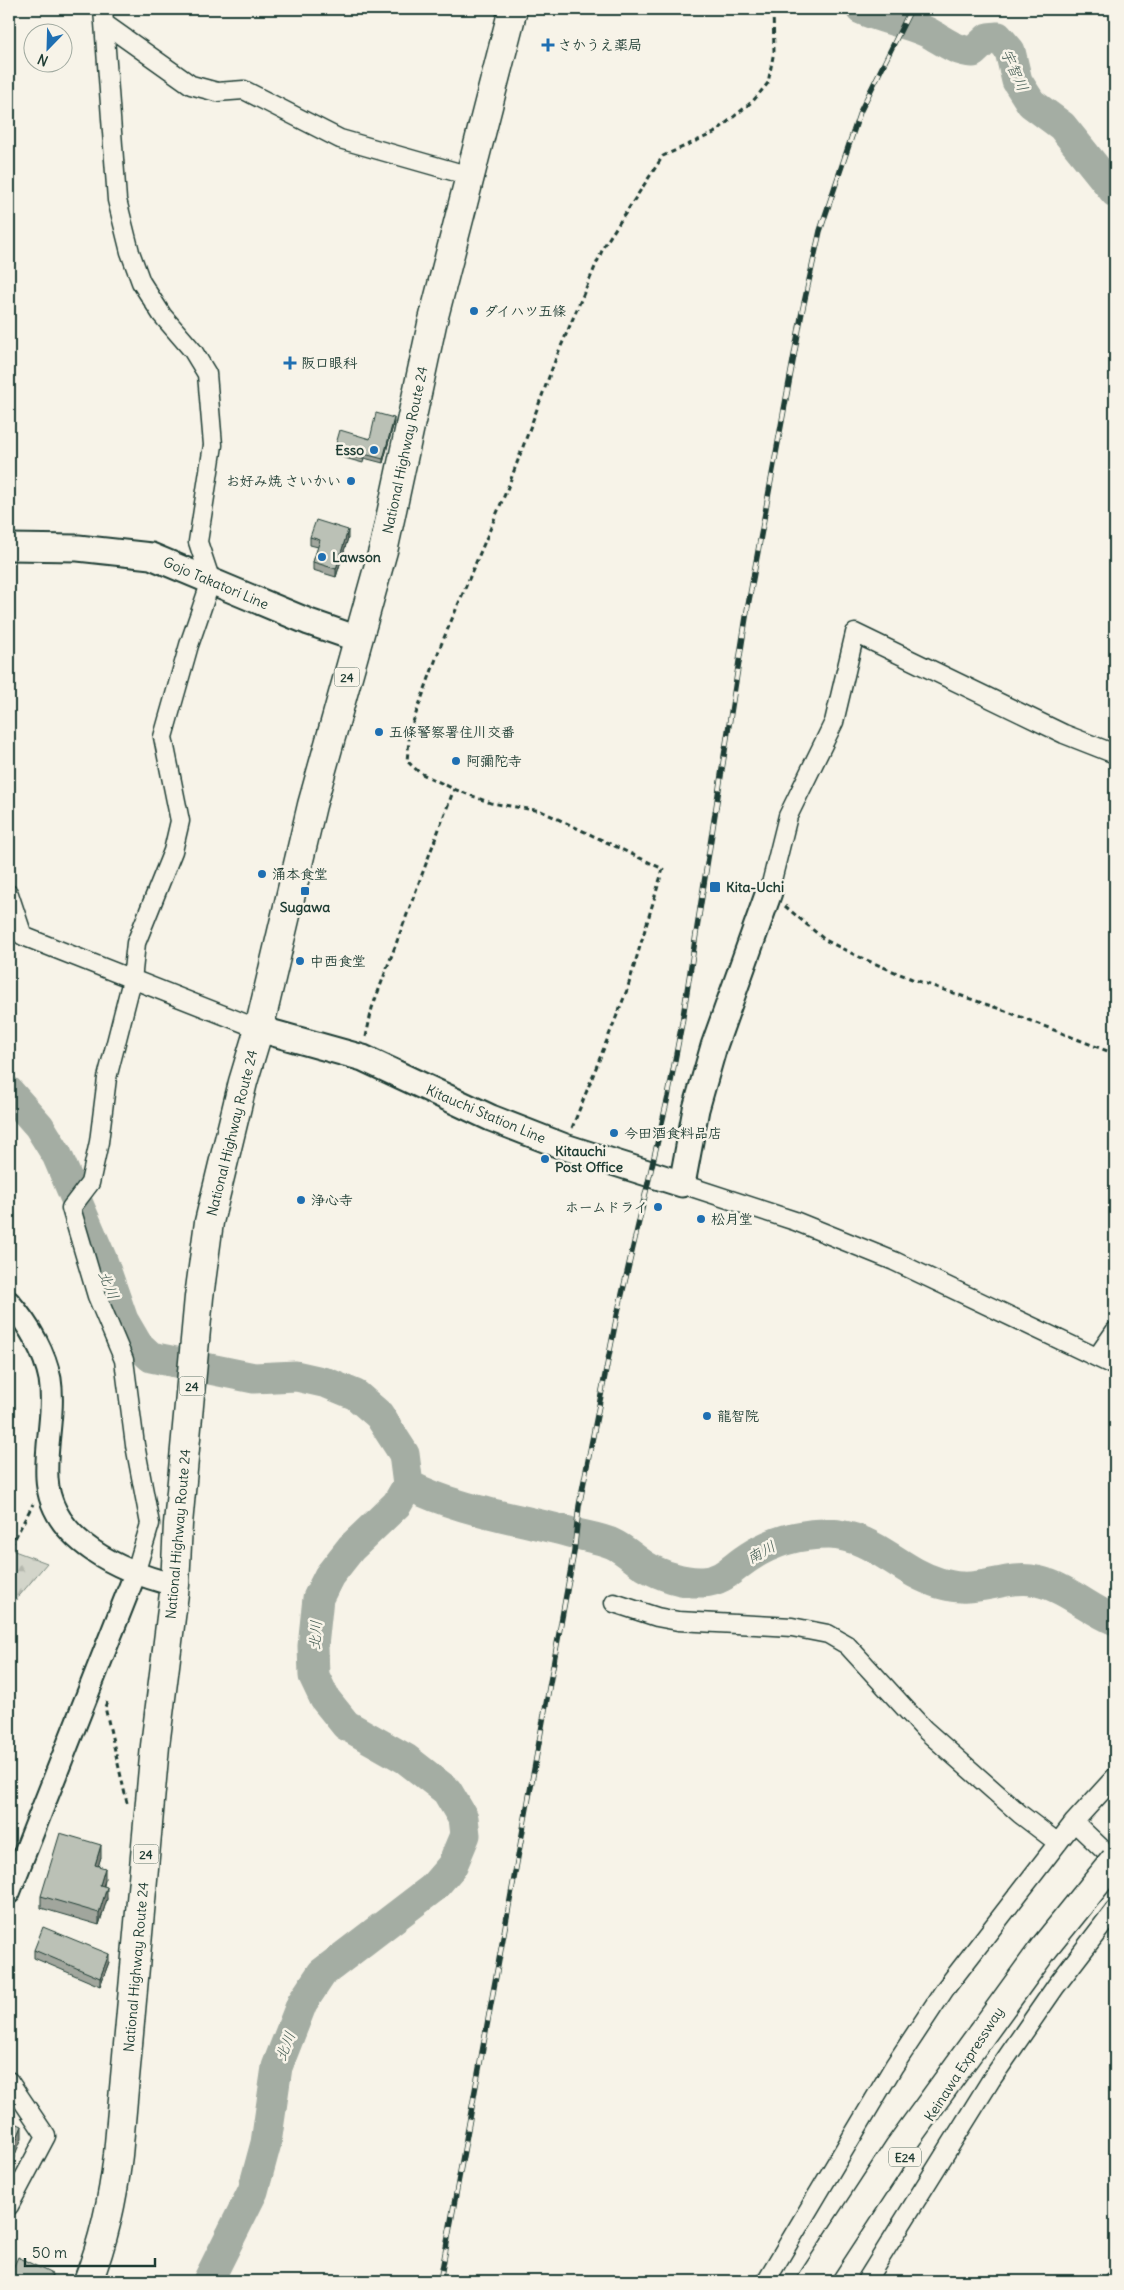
<svg xmlns="http://www.w3.org/2000/svg" width="1124" height="2290" font-family="Delius,'Klee One',sans-serif">
  <style>
    .forest { fill: url(#forest-firs); stroke: #79897f }
    .lines { fill: none; stroke-linecap: round; stroke-linejoin: round }
    .river { stroke: #a4ada3; stroke-width: 31 }
    .minor-casing { stroke: #1f3d34; stroke-width: 21 }
    .tertiary-casing { stroke: #1f3d34; stroke-width: 25 }
    .secondary-casing { stroke: #1f3d34; stroke-width: 29 }
    .trunk-casing { stroke: #1f3d34; stroke-width: 31 }
    .motorway-casing { stroke: #1f3d34; stroke-width: 31 }
    .path { stroke: #1f3d34; stroke-width: 3; stroke-dasharray: 5 4; stroke-linecap: butt }
    .minor { stroke: #f7f3e8; stroke-width: 18 }
    .tertiary { stroke: #f7f3e8; stroke-width: 21 }
    .secondary { stroke: #f7f3e8; stroke-width: 25 }
    .trunk { stroke: #f7f3e8; stroke-width: 28 }
    .motorway { stroke: #f7f3e8; stroke-width: 28 }
    .rail-casing { stroke: #1f3d34; stroke-width: 5.5 }
    .rail { stroke: #f7f3e8; stroke-width: 4; stroke-dasharray: 11; stroke-linecap: butt }
    .motorway-bridge-casing { stroke: #1f3d34; stroke-width: 31; stroke-linecap: butt }
    .motorway-bridge { stroke: #f7f3e8; stroke-width: 28 }
    .wall { fill: #a1a69d; stroke: #1f3d34 }
    .shaded-wall { fill: #83877f; stroke: #1f3d34 }
    .building { fill: #bbc1b6; stroke: #1f3d34 }
    .poi-dot { fill: #1f6fb2; stroke: #f7f3e8; stroke-width: 2 }
    .labels { text-anchor: middle; dominant-baseline: central; stroke-width: 5; stroke-linejoin: round; paint-order: stroke }
    .shield { fill: #f7f3e8; stroke: #60746a; stroke-width: 1 }
    .shield-label { font-size: 12px; font-weight: bold; fill: #1f3d34 }
    .poi-label { font-size: 14px; font-weight: bold; fill: #1f3d34; stroke: #f7f3e8; text-anchor: start }
    .street-label { font-size: 14px; fill: #1f3d34; stroke: #f7f3e8 }
    .water-label { font-size: 15px; font-style: italic; fill: #405950; stroke: #f7f3e8 }
  </style>
  <defs>
    <pattern id="forest-firs" width="22" height="20" patternUnits="userSpaceOnUse" patternTransform="scale(1.25)"><rect width="22" height="20" fill="#d3d5ca"/><path d="M5 1l3.5 6h-7zM16 11l3.5 6h-7z" fill="#b5b8ae"/></pattern>
  </defs>
  <rect width="100%" height="100%" fill="#f7f3e8"/>
  <filter id="ink" filterUnits="userSpaceOnUse"><feTurbulence type="fractalNoise" baseFrequency=".02" numOctaves="2"/><feDisplacementMap in="SourceGraphic" scale="10" xChannelSelector="R" yChannelSelector="G"/><feConvolveMatrix kernelMatrix="1 2 1 2 8 2 1 2 1" color-interpolation-filters="sRGB"/></filter>
  <g filter="url(#ink)">
    <path class="forest" d="M9,1549L47,1563L9,1608Z"/>
    <g class="lines">
      <path class="river" d="M861,9C882,19 906,22 927,32C943,40 954,51 973,52L988,38L998,37L1010,51L1017,81L1031,103L1062,126L1115,192
        M9,1092L39,1126L57,1155L102,1260L123,1320L137,1344L151,1357L254,1378L296,1376L327,1383L356,1395L379,1415L404,1454L408,1485L397,1504L351,1548L329,1576L318,1598L313,1646L314,1676L325,1699L346,1725L406,1759L447,1791L463,1818L465,1835L452,1866L433,1888L322,1973L302,2003L277,2067L266,2143L253,2191L208,2281
        M408,1485C460,1511 513,1517 569,1532C583,1536 600,1538 613,1544C624,1549 634,1559 645,1566C660,1575 684,1583 703,1582C723,1581 733,1567 749,1557C773,1541 799,1534 828,1534C874,1535 898,1571 939,1583C946,1585 954,1587 961,1587C986,1589 1011,1575 1037,1581C1066,1587 1088,1609 1115,1620"/>
      <g class="minor-casing">
        <path id="minor" d="M103,9L117,200L130,252L141,282L162,315L193,351L207,374L213,445L198,542L211,581L189,645L163,737L180,821L173,851L136,943L132,980L107,1078L99,1142L90,1183L71,1208L97,1296L124,1360L135,1445L150,1524L135,1574
          M105,24L191,85L217,92L244,90L340,139L470,176
          M769,892L788,816L834,722L855,633L1064,734L1115,754
          M9,894L23,936L259,1029
          M682,1184L795,1221L894,1261L1115,1366
          M1097,1357L1115,1331
          M614,1603L657,1617L678,1621L792,1627L828,1634L847,1645L924,1729L1020,1814L1058,1843
          M1074,1822L1115,1861
          M9,2081L46,2136L9,2206
          M766,2281L894,2066L945,1989L1074,1822L1115,1777
          M866,2281L991,2080L1056,1986L1115,1909
          M1113,2281L1115,2280"/>
      </g>
      <g class="tertiary-casing">
        <path id="tertiary" d="M9,1302C28,1324 44,1349 50,1379C55,1411 45,1445 47,1478C50,1541 122,1572 175,1585
          M9,1893L135,1574"/>
      </g>
      <g class="secondary-casing">
        <path id="secondary" d="M9,547L78,548L151,556L309,622L358,639
          M259,1029L363,1058L491,1118L565,1147L682,1184L696,1109L714,1046L769,892"/>
      </g>
      <g class="trunk-casing">
        <path id="trunk" d="M88,2281C104,2240 113,2199 118,2155L155,1746L175,1585L178,1524L199,1297L209,1222L243,1082L259,1029L312,805L384,547L432,324L513,9"/>
      </g>
      <g class="motorway-casing">
        <path id="motorway" d="M812,2281L899,2148L981,2035"/>
      </g>
      <path class="path" d="M785,906L825,940L859,957L912,979L1003,1010L1115,1054
        M366,1037L372,1008L454,789
        M572,1128L627,990L663,869L541,811L491,803L454,789L420,773L407,761L410,730L441,645L508,487L556,358L604,246L663,156L714,133L753,101L768,83L774,51L773,9
        M9,1540L13,1542L33,1504
        M107,1702L105,1707L127,1803"/>
      <use href="#minor" class="minor"/>
      <use href="#tertiary" class="tertiary"/>
      <use href="#secondary" class="secondary"/>
      <use href="#trunk" class="trunk"/>
      <use href="#motorway" class="motorway"/>
      <g class="rail-casing">
        <path id="rail" d="M440,2281L574,1552L579,1506L616,1320L668,1097L682,1023L747,611L802,312L820,231L860,112L911,9"/>
      </g>
      <use href="#rail" class="rail"/>
      <g class="motorway-bridge-casing">
        <path id="motorway-bridge" d="M981,2035L1044,1948L1115,1860"/>
      </g>
      <use href="#motorway-bridge" class="motorway-bridge"/>
    </g>
    <path class="wall" d="M394,422L383,463L364,458L363,463L334,455V451L370,439Z
      M310,537L348,538L336,577L313,570V562L318,547L310,545Z
      M101,1857L98,1866L105,1880L104,1886L107,1899L99,1925L41,1908V1896Z
      M34,1950L109,1962L100,1986L34,1958Z"/>
    <path class="shaded-wall" d="M394,418V422L383,463V459Z
      M348,530V538L336,577V569Z
      M101,1845V1857L95,1877V1865Z
      M105,1868V1880L100,1897V1885Z
      M107,1887V1899L99,1925V1913Z
      M109,1954V1962L100,1986V1978Z
      M22,2126V2138L9,2169V2157Z
      M52,2274V2281H48Z"/>
    <path class="building" d="M376,413L394,418L383,459L364,454L363,459L334,451L340,430L370,439Z
      M316,520L348,530L336,569L313,562L320,540L310,537Z
      M60,1833L101,1845L95,1865L105,1868L100,1885L107,1887L99,1913L41,1896Z
      M43,1927L109,1954L100,1978L34,1950Z
      M9,2120L22,2126L9,2157Z
      M18,2257L52,2274L48,2281H9V2277Z"/>
  </g>
  <g class="poi-dot">
    <path d="M545.5 37.5h5v5h5v5h-5v5h-5v-5h-5v-5h5z"/>
    <circle cx="474" cy="311" r="5"/>
    <path d="M287.5 355.5h5v5h5v5h-5v5h-5v-5h-5v-5h5z"/>
    <circle cx="374" cy="450" r="5"/>
    <circle cx="351" cy="481" r="5"/>
    <circle cx="322" cy="557" r="5"/>
    <circle cx="379" cy="732" r="5"/>
    <circle cx="456" cy="761" r="5"/>
    <circle cx="262" cy="874" r="5"/>
    <rect x="709" y="881" width="12" height="12" rx="2.5"/>
    <rect x="300" y="886" width="10" height="10" rx="2.5"/>
    <circle cx="300" cy="961" r="5"/>
    <circle cx="614" cy="1133" r="5"/>
    <circle cx="545" cy="1159" r="5"/>
    <circle cx="301" cy="1200" r="5"/>
    <circle cx="658" cy="1207" r="5"/>
    <circle cx="701" cy="1219" r="5"/>
    <circle cx="707" cy="1416" r="5"/>
  </g>
  <g class="labels">
    <g class="shield">
      <rect x="334.5" y="667.5" width="25" height="19" rx="4"/>
      <rect x="179.5" y="1376.5" width="25" height="19" rx="4"/>
      <rect x="133.5" y="1844.5" width="25" height="19" rx="4"/>
      <rect x="889" y="2147.5" width="32" height="19" rx="4"/>
    </g>
    <g class="shield-label">
      <text x="347" y="677">24</text>
      <text x="192" y="1386">24</text>
      <text x="146" y="1854">24</text>
      <text x="905" y="2157">E24</text>
    </g>
    <g class="poi-label">
      <text x="558" y="45">さかうえ薬局</text>
      <text x="484" y="311">ダイハツ五條</text>
      <text x="301" y="363">阪口眼科</text>
      <text x="364" y="450" text-anchor="end">Esso</text>
      <text x="341" y="481" text-anchor="end">お好み焼 さいかい</text>
      <text x="332" y="557">Lawson</text>
      <text x="389" y="732">五條警察署住川交番</text>
      <text x="466" y="761">阿彌陀寺</text>
      <text x="272" y="874">涌本食堂</text>
      <text x="726" y="887">Kita-Uchi</text>
      <text x="305" y="907" text-anchor="middle">Sugawa</text>
      <text x="310" y="961">中西食堂</text>
      <text x="624" y="1133">今田酒食料品店</text>
      <text x="555" y="1151">Kitauchi<tspan x="555" dy="16">Post Office</tspan></text>
      <text x="311" y="1200">浄心寺</text>
      <text x="648" y="1207" text-anchor="end">ホームドライ</text>
      <text x="711" y="1219">松月堂</text>
      <text x="717" y="1416">龍智院</text>
    </g>
    <g class="street-label">
      <text transform="translate(405 450) rotate(-78)">National Highway Route 24</text>
      <text transform="translate(216 583) rotate(23)">Gojo Takatori Line</text>
      <text transform="translate(486 1114) rotate(23)">Kitauchi Station Line</text>
      <text transform="translate(232 1133) rotate(-76)">National Highway Route 24</text>
      <text transform="translate(178 1534) rotate(-85)">National Highway Route 24</text>
      <text transform="translate(136 1967) rotate(-85)">National Highway Route 24</text>
      <text transform="translate(964 2064) rotate(-57)">Keinawa Expressway</text>
    </g>
    <g class="water-label">
      <text transform="translate(1015 70) rotate(66)">宇智川</text>
      <text transform="translate(109 1285) rotate(68)">北川</text>
      <text transform="translate(761 1552) rotate(-29)">南川</text>
      <text transform="translate(315 1635) rotate(-86)">北川</text>
      <text transform="translate(285 2046) rotate(-68)">北川</text>
    </g>
  </g>
  <rect width="1124" height="2290" fill="none" stroke="#f7f3e8" stroke-width="30"/>
  <rect x="15" y="15" width="1094" height="2260" fill="none" stroke="#1f3d34" stroke-width="2" filter="url(#ink)"/>
  <g transform="translate(48 48) rotate(203)"><circle r="24" fill="#f7f3e8" stroke="#a1aaa0"/>
  <path d="M0-4L9 19L0 12L-9 19Z" fill="#1f6fb2"/>
  <text y="-8" font-size="14" font-weight="bold" text-anchor="middle" fill="#1f3d34">N</text>
  </g>
  <path d="M25 2258v8h130v-8" fill="none" stroke="#1f3d34" stroke-width="2.5"/>
  <text x="32" y="2258" font-size="15" fill="#1f3d34" stroke="#f7f3e8" stroke-width="4" paint-order="stroke">50 m</text>
</svg>
